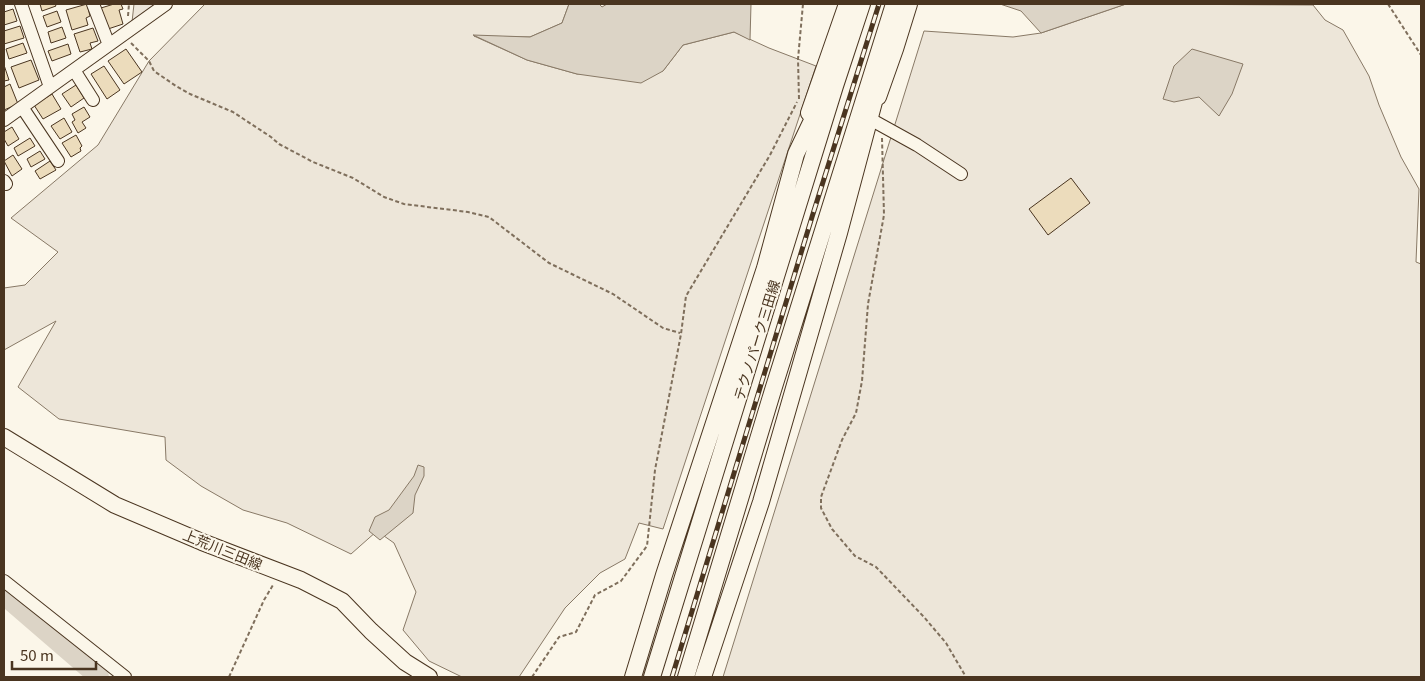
<svg xmlns="http://www.w3.org/2000/svg" width="1425" height="681" font-family="Georgia,'Noto Sans JP',serif">
  <style>
    .green { fill: #ede6d9; stroke: #887966 }
    .water { fill: #dcd4c6; stroke: #887966 }
    .lines { fill: none; stroke-linecap: round; stroke-linejoin: round }
    .river { stroke: #dcd4c6; stroke-width: 20 }
    .building { fill: #ecdcbc; stroke: #4a3520 }
    .minor-casing { stroke: #4a3520; stroke-width: 14 }
    .major-casing { stroke: #4a3520; stroke-width: 18 }
    .path { stroke: #7f6f5c; stroke-width: 2; stroke-dasharray: 4 2.5; stroke-linecap: butt }
    .minor { stroke: #fbf6e9; stroke-width: 12 }
    .major { stroke: #fbf6e9; stroke-width: 16 }
    .rail-casing { stroke: #4a3520; stroke-width: 5 }
    .rail { stroke: #fbf6e9; stroke-width: 3; stroke-dasharray: 9; stroke-linecap: butt }
    .labels { text-anchor: middle; dominant-baseline: central; stroke-width: 4; stroke-linejoin: round; paint-order: stroke }
    .street-label { font-size: 14px; fill: #4a3520; stroke: #fbf6e9 }
  </style>
  <rect width="100%" height="100%" fill="#fbf6e9"/>
  <path class="green" d="M134,4H155L132,22Z
    M205,4H569L562,23L530,37L474,36L527,60L577,74L663,71L683,45L734,32L769,48L816,66L663,529L639,523L625,559L600,573L565,608L519,677H462L429,661L403,630L416,592L394,543L377,531L351,554L287,523L243,510L201,486L166,460L165,437L59,419L18,387L56,321L4,350V288L25,285L58,252L11,218L98,145L149,61Z
    M1126,4L1313,5L1325,20L1343,30L1369,76L1379,105L1401,157L1419,189L1416,262L1421,264V677H723L924,31L1013,37L1041,33Z"/>
  <path class="water" d="M569,4H599L602,7L607,4H751L750,40L734,32L683,45L663,71L641,83L577,74L527,60L473,35L530,37L562,23Z
    M1000,4H1126L1041,33L1021,11Z
    M1192,49L1243,64L1232,94L1219,116L1199,97L1174,102L1163,99L1174,66Z
    M418,465L424,467V476L415,495L413,513L380,540L369,531L375,517L389,510L414,476Z"/>
  <g class="lines">
    <path class="river" d="M4,595L99,677"/>
  </g>
  <path class="building" d="M40,4H55L56,6L42,11Z
    M87,4L90,16L86,18L88,25L72,30L66,10Z
    M114,4H121L123,9L119,10L123,24L108,29L101,8Z
    M13,9L17,21L4,25V12Z
    M57,11L61,22L47,27L43,16Z
    M20,26L24,38L4,44V31Z
    M62,27L66,38L51,43L48,32Z
    M93,28L98,41L90,43L92,49L80,52L74,34Z
    M23,43L27,53L9,59L6,49Z
    M68,44L71,54L52,61L48,51Z
    M126,49L142,72L124,84L108,61Z
    M31,60L39,80L19,88L11,67Z
    M4,65L9,80L4,81Z
    M104,66L120,90L107,99L91,74Z
    M10,84L18,104L4,110V87Z
    M76,85L84,98L71,107L62,94Z
    M52,94L61,109L43,119L34,105Z
    M84,107L90,117L82,122L86,128L78,133L72,122L75,120L72,114Z
    M64,118L72,132L60,139L51,126Z
    M12,127L19,139L8,146L4,139V132Z
    M76,135L82,146L80,148L81,151L71,157L62,143Z
    M30,138L35,146L18,156L14,148Z
    M40,151L45,159L31,167L27,159Z
    M13,155L22,169L12,176L4,161Z
    M50,161L56,170L40,179L35,171Z
    M1071,178L1090,203L1048,235L1029,209Z"/>
  <g class="lines">
    <g class="minor-casing">
      <path id="minor" d="M21,4L50,87
        M93,4L109,45
        M74,70L93,100
        M22,107L58,161
        M870,119L917,145L961,174
        M4,120L166,4
        M4,181L6,184
        M4,581L125,677"/>
    </g>
    <g class="major-casing">
      <path id="major" d="M878,97L895,49L909,4
        M809,113L847,4
        M4,437L115,505L202,542L301,580L342,601L371,631L405,662L429,677
        M633,677L664,575L765,268L796,154L818,108L823,101
        M652,677L835,86L862,4
        M686,677L773,390L894,4
        M703,677L761,502L839,233L878,87"/>
    </g>
    <path class="path" d="M1388,4L1421,55
      M128,16L129,4
      M131,43L149,61L154,71L176,86L190,94L233,112L271,137L279,144L313,162L353,178L384,197L404,204L468,212L489,217L549,263L613,294L663,328L680,333
      M799,99L798,59L803,4
      M882,138L884,215L868,304L862,381L856,413L842,440L821,497V508L832,529L855,556L876,567L924,617L946,643L966,677
      M229,677L264,600L273,585
      M532,677L559,637L576,632L595,595L621,581L647,546L655,470L681,334L686,296L770,155L797,102"/>
    <use href="#minor" class="minor"/>
    <use href="#major" class="major"/>
    <g class="rail-casing">
      <path id="rail" d="M672,677L812,217L879,4"/>
    </g>
    <use href="#rail" class="rail"/>
  </g>
  <g class="labels">
    <g class="street-label">
      <text transform="translate(756 340) rotate(-73)">テクノパーク三田線</text>
      <text transform="translate(223 549) rotate(22)">上荒川三田線</text>
    </g>
  </g>
  <rect width="1425" height="681" fill="none" stroke="#4a3520" stroke-width="10"/>
  <path d="M12 661v8h84v-8" fill="none" stroke="#4a3520" stroke-width="2.5"/>
  <text x="20" y="661" font-size="15" fill="#4a3520" stroke="#fbf6e9" stroke-width="4" paint-order="stroke">50 m</text>
</svg>
